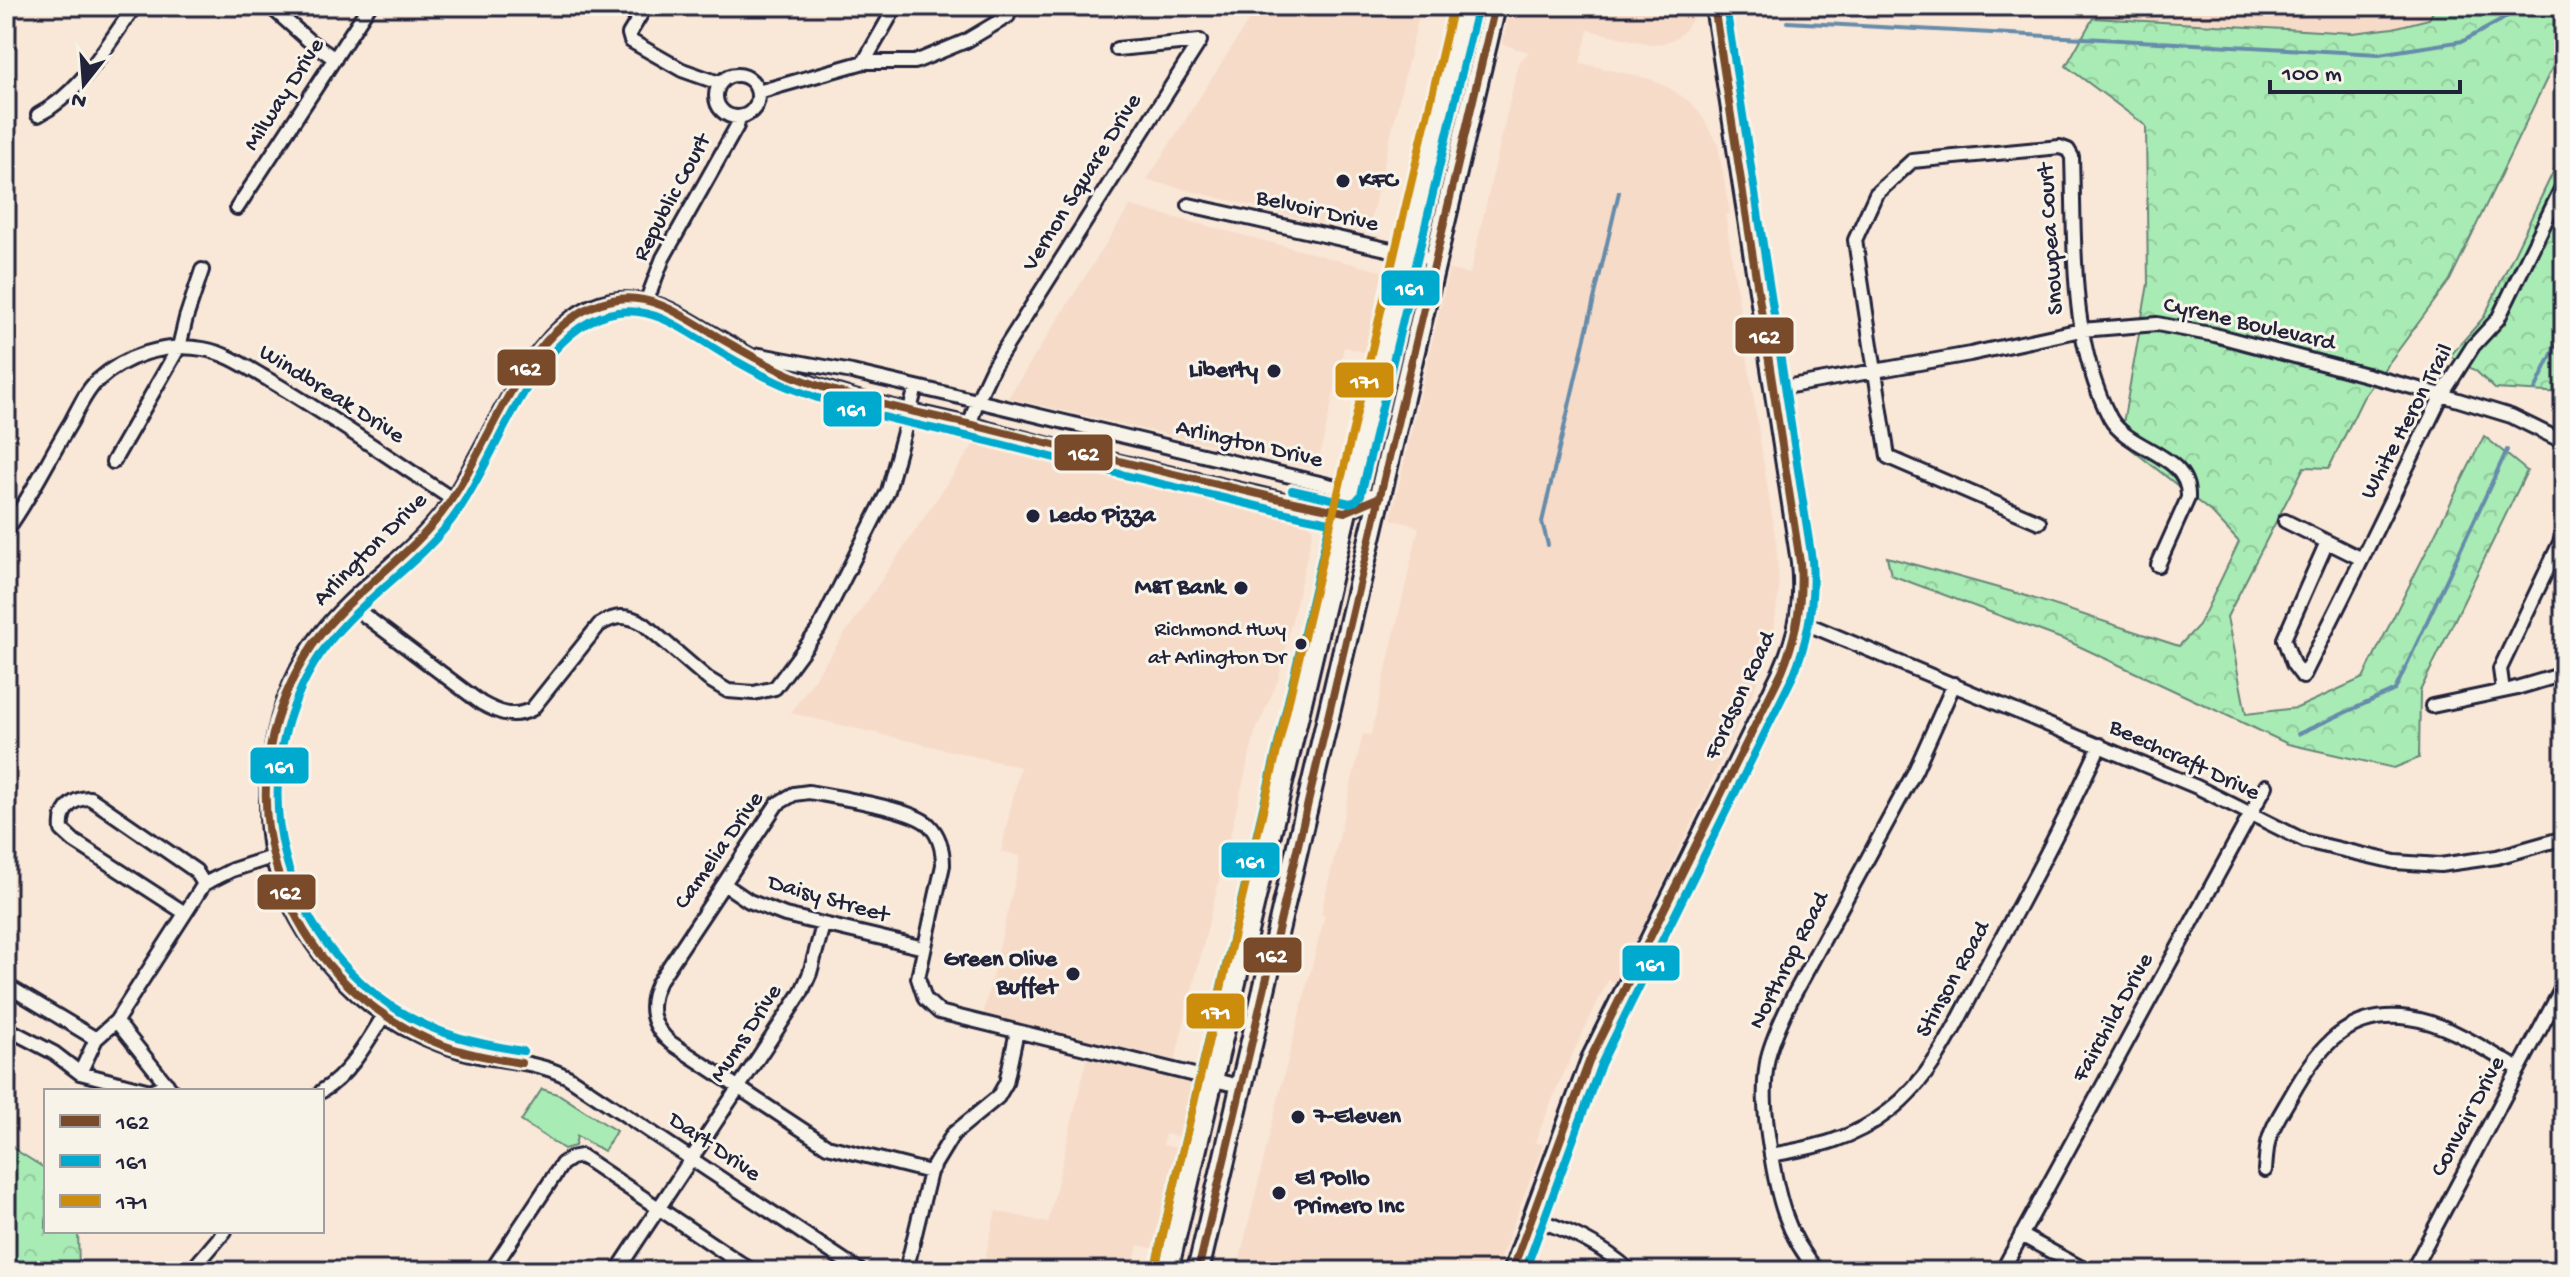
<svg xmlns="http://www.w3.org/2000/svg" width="2570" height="1277" font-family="'Gochi Hand',sans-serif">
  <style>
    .built { fill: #f6dbc8 }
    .green { fill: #a9ebb4; stroke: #668678; stroke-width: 2 }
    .forest { fill: url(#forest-crowns); stroke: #668678; stroke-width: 2 }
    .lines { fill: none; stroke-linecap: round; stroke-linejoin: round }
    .stream { stroke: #668caa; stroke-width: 4 }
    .minor-casing { stroke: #22223b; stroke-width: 18 }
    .tertiary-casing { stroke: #22223b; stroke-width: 22 }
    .trunk-casing { stroke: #22223b; stroke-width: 26 }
    .minor { stroke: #f7f3e8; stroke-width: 12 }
    .tertiary { stroke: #f7f3e8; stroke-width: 16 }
    .trunk { stroke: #f7f3e8; stroke-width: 20 }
    .bus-1-casing { stroke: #f7f3e8; stroke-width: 14 }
    .bus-2-casing { stroke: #f7f3e8; stroke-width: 14 }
    .bus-3-casing { stroke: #f7f3e8; stroke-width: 14 }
    .bus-1 { stroke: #7a4b2a; stroke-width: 8 }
    .bus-2 { stroke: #00a9ce; stroke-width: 8 }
    .bus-3 { stroke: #cc8c0c; stroke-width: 8 }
    .poi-dot { fill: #22223b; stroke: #f7f3e8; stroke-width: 3 }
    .labels { text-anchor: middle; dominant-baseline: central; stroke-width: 6; stroke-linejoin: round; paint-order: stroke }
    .bus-label { font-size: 22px; fill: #22223b; stroke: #f7f3e8; text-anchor: end }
    .street-label { font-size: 24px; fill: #22223b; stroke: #f7f3e8 }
    .poi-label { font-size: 24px; font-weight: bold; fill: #22223b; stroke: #f7f3e8; text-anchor: start }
    .line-badge { stroke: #f7f3e8; stroke-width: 3 }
    .badge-label { font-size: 22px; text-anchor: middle; font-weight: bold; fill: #fff }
  </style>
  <defs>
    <pattern id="forest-crowns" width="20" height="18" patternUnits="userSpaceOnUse" patternTransform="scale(2)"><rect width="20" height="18" fill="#a9ebb4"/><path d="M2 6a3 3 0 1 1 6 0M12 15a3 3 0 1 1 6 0" fill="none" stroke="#91c99c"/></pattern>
  </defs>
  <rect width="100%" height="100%" fill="#f9e7d7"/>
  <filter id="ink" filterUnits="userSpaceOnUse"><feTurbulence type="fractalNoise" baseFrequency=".0125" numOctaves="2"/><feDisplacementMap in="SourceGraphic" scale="16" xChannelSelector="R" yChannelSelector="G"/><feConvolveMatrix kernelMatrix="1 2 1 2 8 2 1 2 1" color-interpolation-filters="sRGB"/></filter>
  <g filter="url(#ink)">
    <path class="built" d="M1258,6H1421L1369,227L1358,232L1147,180Z
      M1511,6H1693V17L1686,29L1676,38L1663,43L1650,44L1588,30L1580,63L1650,79L1671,89L1690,102L1701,115L1718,145L1730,214H1725L1776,543L1779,589L1773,634L1755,688L1616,983L1608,980L1559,1083L1535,1142L1543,1144L1496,1271H1237L1282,1083L1325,915L1321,914L1363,734L1371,735L1419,527L1391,519L1449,270L1470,274L1519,62L1529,52L1502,44Z
      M1827,6H2436L2430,19L2393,28L2353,33Z
      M1130,206L1380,271L1389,277L1391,286L1375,354L1344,347L1319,459L1309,467L1008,398Z
      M979,437L1227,500L1226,505L1309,524L1313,530L1278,680L1255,733L1175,1060L983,1015L1021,856L1001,851L1020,767L791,713Z
      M1087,1058L1202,1084L1188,1139L1165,1134L1163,1145L1185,1150L1160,1250L1138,1245L1132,1271H982L996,1211L1048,1223Z"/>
    <path class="green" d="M542,1089L560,1095L616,1131L604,1151L577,1136L575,1146L564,1149L521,1121Z"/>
    <path class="forest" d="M2436,6H2564V43L2450,280L2363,398L2329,468L2304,467L2227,617L2246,714L2297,708L2363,678L2484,436L2527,471L2420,691L2419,758L2394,768L2288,744L2070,642L1891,575L1887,557L2020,594L2179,646L2199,625L2239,542L2211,512L2120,440L2148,284L2146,126L2066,66L2093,18L2353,33L2393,28L2429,19Z
      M2564,149V393L2495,389L2476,371L2450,356L2484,317Z
      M6,1144L46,1169V1231H78L79,1271H6Z"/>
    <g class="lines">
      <path class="stream" d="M1787,22L2379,54L2463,41L2500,21L2521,6
        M2535,390L2564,328
        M1548,545L1542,522L1619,192
        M2298,734L2395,690L2507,450"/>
      <g class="minor-casing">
        <path id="minor" d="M270,6L308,40L335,59
          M646,6L629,34L631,41L682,70L719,83
          M864,62L896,6
          M716 96a21 21 0 1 1 42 0a21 21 0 1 1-42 0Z
          M758,92L864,62H915L966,41L1008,16L1001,6
          M38,115C81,93 107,44 135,6
          M1189,205L1436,260
          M237,208L369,6
          M647,300L663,258L737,126L739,117
          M760,355L852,372L977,401L1378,497
          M1774,389L1970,354L2081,330L2157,324L2215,335L2442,395L2511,416L2564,442
          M970,424L977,401L993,367L1200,41L1117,49
          M113,462L179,347L186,318L202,270
          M2285,521L2362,559L2303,677L2293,664L2284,639L2327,542
          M2039,522L1888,457L1855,240L1876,194L1912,161L2060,147L2068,150L2072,157C2075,244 2069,339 2110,418C2128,451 2190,453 2188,498L2158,565
          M6,531C31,497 49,458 71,422C78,409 86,391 97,381C124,356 166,342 203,349C227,353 248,368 269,380C331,416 391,459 452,499
          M2362,559L2442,395L2473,346L2498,319L2564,183
          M348,603L481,703C499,713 513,719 532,709L599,625C615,615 627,614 644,624L708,679L728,691L754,693L775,688L818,630L888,491L916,387
          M1800,621L2197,787L2305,841L2395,862L2440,865L2497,857L2564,838
          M2503,691L2500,669L2564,534
          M2432,706L2513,689L2564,674
          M724,884L749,901L785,915L924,948
          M185,913L74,841L62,830C60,812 70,798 90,798L196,871L204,884
          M6,985L96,1039
          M6,1028L54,1053L80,1073L150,1091L167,1084
          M80,1073L96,1039L116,1021
          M172,1091L116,1021L204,884L232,870L272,857
          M322,1091C349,1075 368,1041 384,1015
          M1771,1155C1816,1147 1852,1140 1889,1111C1936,1075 1959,1017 1986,967C2026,894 2065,821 2100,745
          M2265,1170C2266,1160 2266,1149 2269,1139C2273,1124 2283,1110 2291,1096C2317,1049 2348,1009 2409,1018C2448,1023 2485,1050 2519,1069
          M930,1172L827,1146L671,1043C651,1026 647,1007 658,983L777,804L794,794L809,792C835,797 911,808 929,825C940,836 943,850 943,865L918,978L925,999L939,1012L1243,1087
          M1533,1218C1569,1231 1602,1245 1630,1271
          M2021,1235L2087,1271
          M191,1271L225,1231
          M491,1271L562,1164L571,1158L581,1156L752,1271
          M617,1271L801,993L810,973L823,925
          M860,1271L568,1077C540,1063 509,1061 479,1056C452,1050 426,1040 402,1027C339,991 291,927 272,857C267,839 267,821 267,802C268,744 281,687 316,639C355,586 412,556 450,502C491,442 536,304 619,299C660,297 685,318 719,337C740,350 761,362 783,372C842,398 906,409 968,424C1003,432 1039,443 1074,451C1154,470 1234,488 1315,507L1345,512L1380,497
          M906,1271L930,1172L953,1134L998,1097L1006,1083L1017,1031
          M1818,1271C1786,1236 1777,1194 1770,1148C1765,1117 1762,1088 1768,1057C1773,1037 1782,1019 1791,1000L1915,771L1954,684
          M2002,1271L2266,786
          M2412,1271L2564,984"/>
      </g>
      <g class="tertiary-casing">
        <path id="tertiary" d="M1512,1271L1590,1059L1782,671C1799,632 1804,604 1800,562L1714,6"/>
      </g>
      <g class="trunk-casing">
        <path id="trunk" d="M1167,1271L1465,6
          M1198,1271L1495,6"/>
      </g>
      <use href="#minor" class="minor"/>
      <use href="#tertiary" class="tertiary"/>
      <use href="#trunk" class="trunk"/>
      <g class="bus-1-casing">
        <path id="bus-1" d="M521,1063C486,1057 449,1051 417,1034C276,963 222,793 305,657C341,596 406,564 447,506C493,442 525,319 612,300C652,291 687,319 720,338C746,353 772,368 800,379C862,403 928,414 993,430C1069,449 1145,468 1221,485C1262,495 1303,505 1345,512L1380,497
          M1198,1271L1495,6
          M1512,1271L1590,1059L1782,671C1797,635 1803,601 1800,562L1714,6"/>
      </g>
      <g class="bus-2-casing">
        <path id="bus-2" d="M1292,490L1350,503L1356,501L1361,495L1477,9
          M523,1051C479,1044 437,1035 399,1011C280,936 242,784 314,664C351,602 418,570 458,511C500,451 537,324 618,312C657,306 691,335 722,353C748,368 773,382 801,392C864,416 931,427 996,443C1070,462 1144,480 1219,497C1256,506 1293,515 1330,522L1155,1268
          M1525,1271L1601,1064L1793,676C1809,638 1815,602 1812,560L1726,6"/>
      </g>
      <g class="bus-3-casing">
        <path id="bus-3" d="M1155,1268L1453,6"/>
      </g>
      <use href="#bus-1" class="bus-1"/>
      <use href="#bus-2" class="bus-2"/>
      <use href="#bus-3" class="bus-3"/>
    </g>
  </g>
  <g class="poi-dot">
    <circle cx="1343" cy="181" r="8"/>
    <circle cx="1274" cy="371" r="8"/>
    <circle cx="1033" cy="516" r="8"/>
    <circle cx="1241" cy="588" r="8"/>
    <circle cx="1301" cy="644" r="7"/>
    <circle cx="1073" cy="974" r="8"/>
    <circle cx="1298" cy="1117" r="8"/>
    <circle cx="1279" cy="1193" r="8"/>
  </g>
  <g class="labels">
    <g class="bus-label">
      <text x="1286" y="631">Richmond Hwy<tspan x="1286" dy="28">at Arlington Dr</tspan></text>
    </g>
    <g class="street-label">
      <text transform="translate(285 95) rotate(-57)">Milway Drive</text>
      <text transform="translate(1083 183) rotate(-58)">Vernon Square Drive</text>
      <text transform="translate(673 198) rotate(-62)">Republic Court</text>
      <text transform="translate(1317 212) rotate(13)">Belvoir Drive</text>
      <text transform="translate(2052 239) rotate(-94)">Snowpea Court</text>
      <text transform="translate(2249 325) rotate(13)">Cyrene Boulevard</text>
      <text transform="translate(331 395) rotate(32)">Windbreak Drive</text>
      <text transform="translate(2408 422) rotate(-62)">White Heron Trail</text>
      <text transform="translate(1249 445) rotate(13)">Arlington Drive</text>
      <text transform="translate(371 550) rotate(-45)">Arlington Drive</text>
      <text transform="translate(1741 696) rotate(-65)">Fordson Road</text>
      <text transform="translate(2184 761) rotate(25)">Beechcraft Drive</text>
      <text transform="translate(720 851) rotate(-55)">Camelia Drive</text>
      <text transform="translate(828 900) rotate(16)">Daisy Street</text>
      <text transform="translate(1790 961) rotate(-63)">Northrop Road</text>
      <text transform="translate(1954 980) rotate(-61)">Stinson Road</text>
      <text transform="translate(2114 1018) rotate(-61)">Fairchild Drive</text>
      <text transform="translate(747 1034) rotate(-57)">Mums Drive</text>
      <text transform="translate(2469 1117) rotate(-62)">Convair Drive</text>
      <text transform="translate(714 1148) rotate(34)">Dart Drive</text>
    </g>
    <g class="poi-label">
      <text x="1359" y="181">KFC</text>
      <text x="1258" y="371" text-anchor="end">Liberty</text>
      <text x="1049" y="516">Ledo Pizza</text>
      <text x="1225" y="588" text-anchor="end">M&amp;T Bank</text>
      <text x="1057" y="960" text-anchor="end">Green Olive<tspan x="1057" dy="28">Buffet</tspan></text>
      <text x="1314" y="1117">7-Eleven</text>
      <text x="1295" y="1179">El Pollo<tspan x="1295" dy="28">Primero Inc</tspan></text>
    </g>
  </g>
  <g class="line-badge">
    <rect x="1380" y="269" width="61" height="38" rx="8" fill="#00a9ce"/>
    <rect x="1734" y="316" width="61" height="39" rx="8" fill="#7a4b2a"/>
    <rect x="496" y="348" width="61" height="39" rx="8" fill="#7a4b2a"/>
    <rect x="1334" y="361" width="61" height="38" rx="8" fill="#cc8c0c"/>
    <rect x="822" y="390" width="61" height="38" rx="8" fill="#00a9ce"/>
    <rect x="1053" y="433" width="61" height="39" rx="8" fill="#7a4b2a"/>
    <rect x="249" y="746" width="61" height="39" rx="8" fill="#00a9ce"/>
    <rect x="1220" y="841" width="61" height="38" rx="8" fill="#00a9ce"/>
    <rect x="256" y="873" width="61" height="38" rx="8" fill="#7a4b2a"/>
    <rect x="1242" y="936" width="61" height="38" rx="8" fill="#7a4b2a"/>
    <rect x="1621" y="944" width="60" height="38" rx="8" fill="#00a9ce"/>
    <rect x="1185" y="992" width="61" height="38" rx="8" fill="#cc8c0c"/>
  </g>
  <g class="badge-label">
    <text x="1410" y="295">161</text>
    <text x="1765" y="343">162</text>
    <text x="526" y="375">162</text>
    <text x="1365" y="388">171</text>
    <text x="852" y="416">161</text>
    <text x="1084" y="460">162</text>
    <text x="280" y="773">161</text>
    <text x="1251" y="868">161</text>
    <text x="286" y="899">162</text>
    <text x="1272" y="962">162</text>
    <text x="1651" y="971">161</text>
    <text x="1216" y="1019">171</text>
  </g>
  <rect width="2570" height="1277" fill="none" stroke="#f7f3e8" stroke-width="32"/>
  <rect x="16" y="16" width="2538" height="1245" fill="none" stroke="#22223b" stroke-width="3" filter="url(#ink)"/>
  <rect x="44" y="1089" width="280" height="144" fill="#f7f3e8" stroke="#a29fa3" stroke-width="2"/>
  <rect x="60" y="1115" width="40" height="12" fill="#7a4b2a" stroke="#a29fa3" stroke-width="2"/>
  <text x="116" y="1129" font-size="24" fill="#22223b">162</text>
  <rect x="60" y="1155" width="40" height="12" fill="#00a9ce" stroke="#a29fa3" stroke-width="2"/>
  <text x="116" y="1169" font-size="24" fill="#22223b">161</text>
  <rect x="60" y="1195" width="40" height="12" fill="#cc8c0c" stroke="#a29fa3" stroke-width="2"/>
  <text x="116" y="1209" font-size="24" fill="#22223b">171</text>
  <g transform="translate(84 84) rotate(197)" stroke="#f7f3e8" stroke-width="6" paint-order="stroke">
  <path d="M0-6L14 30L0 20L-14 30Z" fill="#22223b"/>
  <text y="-12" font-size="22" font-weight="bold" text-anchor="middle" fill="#22223b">N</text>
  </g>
  <path d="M2270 80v12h190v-12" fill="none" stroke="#22223b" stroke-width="4"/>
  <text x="2282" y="80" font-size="24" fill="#22223b" stroke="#f7f3e8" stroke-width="6" paint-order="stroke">100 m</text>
</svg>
